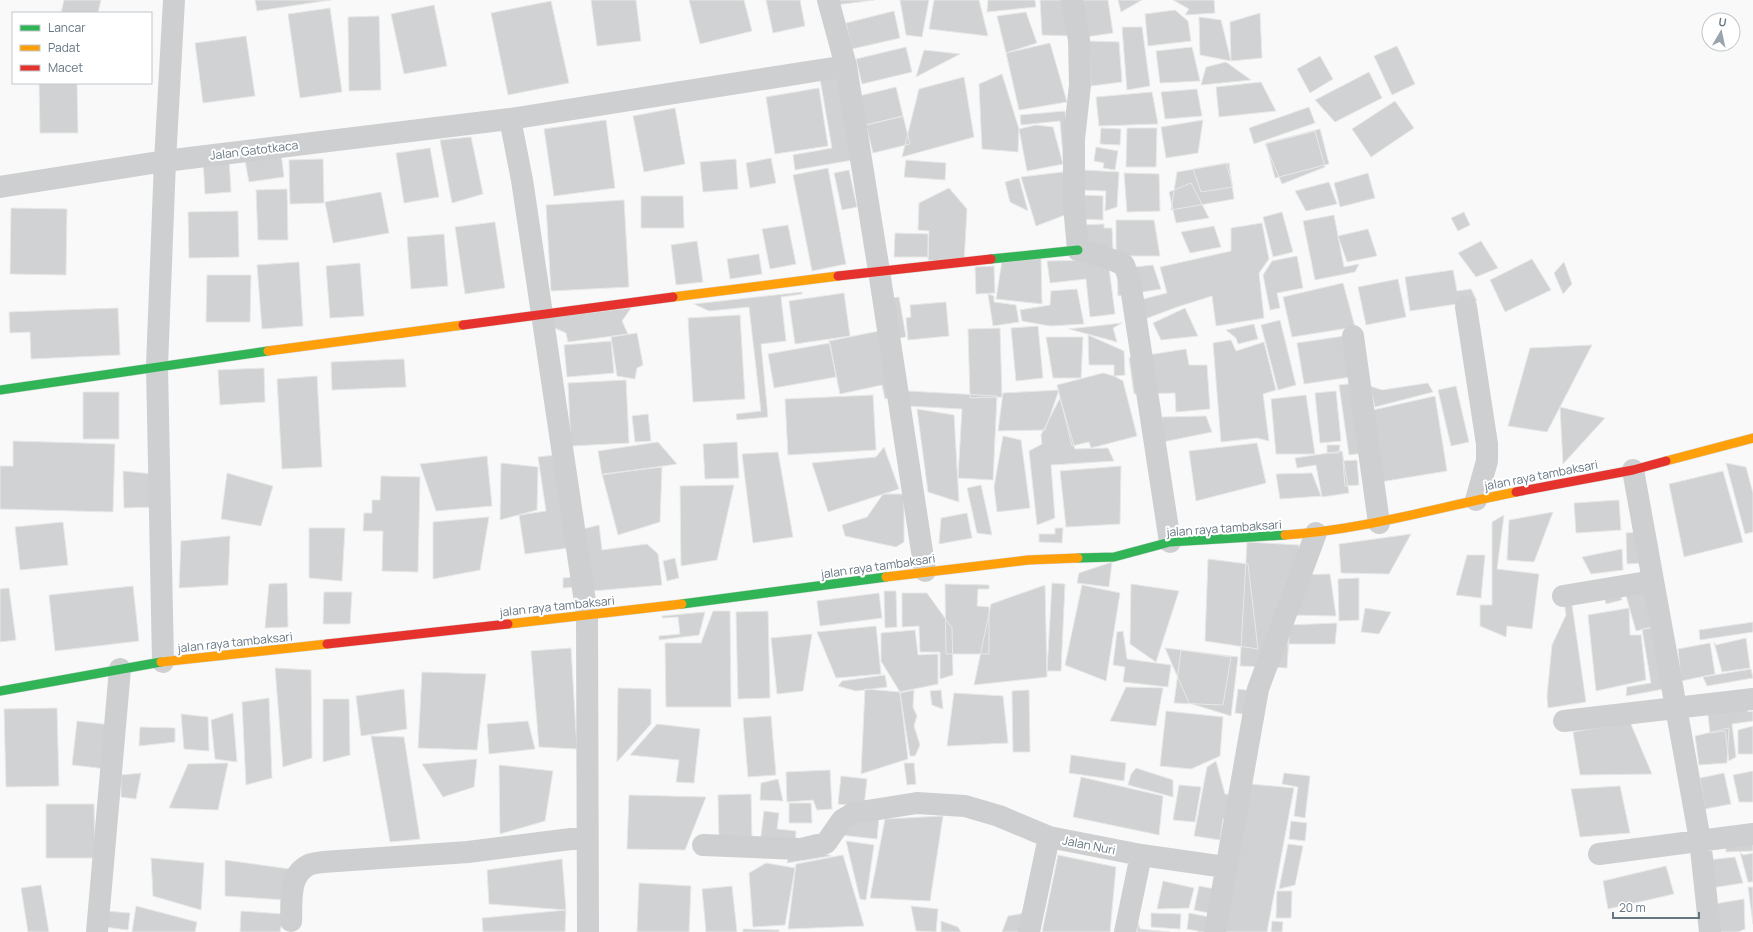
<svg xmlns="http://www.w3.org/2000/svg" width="1753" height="932" font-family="Manrope,sans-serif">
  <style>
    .building { fill: #d0d2d3; stroke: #e8e8e8 }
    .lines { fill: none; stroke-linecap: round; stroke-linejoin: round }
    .fast-casing { stroke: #d5d6d7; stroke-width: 10 }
    .slow-casing { stroke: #d5d6d7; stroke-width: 10 }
    .jam-casing { stroke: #d5d6d7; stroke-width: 10 }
    .street { stroke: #cecfd0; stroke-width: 22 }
    .fast { stroke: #30b455; stroke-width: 9 }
    .slow { stroke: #ff9f0a; stroke-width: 9 }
    .jam { stroke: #e5322d; stroke-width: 9 }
    .labels { text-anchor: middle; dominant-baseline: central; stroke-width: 4; stroke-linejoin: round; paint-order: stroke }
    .street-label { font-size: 12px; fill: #657683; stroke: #fff }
  </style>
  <rect width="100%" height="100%" fill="#f9f9f9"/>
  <path class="building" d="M64,0H101L98,13H61Z
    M255,0H331L257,11Z
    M591,0H636L641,41L597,46Z
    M689,0H744L752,31L700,44Z
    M766,0H800L805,26L773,33Z
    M835,0H875L836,5Z
    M900,0H929L922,37L906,35Z
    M934,0H979L988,36L929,29Z
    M988,0H1035L1036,7L987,12Z
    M1040,0H1073L1071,36L1042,35Z
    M1081,0H1108L1113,33L1086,37Z
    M1118,0H1142L1121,12Z
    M1173,0H1214L1215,13L1185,15L1189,9Z
    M551,1L569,83L508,95L491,13Z
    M434,5L447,66L404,74L391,14Z
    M330,8L342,92L300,98L288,14Z
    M1175,10L1188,21L1191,41L1148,46L1145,14Z
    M894,11L900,38L852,49L846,23Z
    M1026,12L1037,43L1006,53L997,16Z
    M1260,13L1262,58L1231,61L1230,22Z
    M379,16L381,90L349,91L348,17Z
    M1199,17L1221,20L1231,61L1200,55Z
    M1122,27H1142L1150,86L1127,90Z
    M246,36L255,96L203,103L195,43Z
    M1089,41L1119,42L1122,82L1091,86Z
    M1050,43L1067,102L1019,110L1006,53Z
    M1397,46L1415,84L1392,95L1374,56Z
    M906,47L912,72L862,84L856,59Z
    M1192,47L1200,81L1160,83L1156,51Z
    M924,50L960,54L916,77Z
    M1320,56L1333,79L1310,93L1297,69Z
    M1226,62L1251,80L1201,85L1206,67Z
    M1369,72L1382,98L1335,122L1315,100Z
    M1002,74L1019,129L1018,152L982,149L979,84Z
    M838,76L853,160L795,170L793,155L832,148L820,79Z
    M964,77L974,137L902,157L919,89Z
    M1261,82L1276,111L1219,117L1216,87Z
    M39,83H77L78,133H40Z
    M896,87L903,116L866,125L859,96Z
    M819,88L828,146L775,154L766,97Z
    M1197,89L1202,116L1165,119L1161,92Z
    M1152,92L1158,124L1099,126L1096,97Z
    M1395,101L1414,128L1371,157L1352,129Z
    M1309,107L1315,123L1254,144L1249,128Z
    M675,108L685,164L644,172L633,116Z
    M1065,111L1070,167L1064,168L1060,121L1021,125L1020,115Z
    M903,116L910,144L873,153L866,125Z
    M606,120L615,188L554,196L544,129Z
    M1203,120L1198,153L1166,158L1161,127Z
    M1036,125L1053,127L1063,164L1027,171L1019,129Z
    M1101,128L1121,129L1120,145L1100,144Z
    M1127,128H1157L1156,167H1126Z
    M1320,129L1329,164L1275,178L1266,143Z
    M1315,131L1325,167L1282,184L1265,144Z
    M471,137L483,194L452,203L440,140Z
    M1096,147L1118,151L1115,170L1103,168L1104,163L1094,161Z
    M430,148L439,197L404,203L396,153Z
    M281,153L284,177L249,182L244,155Z
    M229,157L231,192L205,194L203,159Z
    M771,158L776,183L750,188L746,163Z
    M323,159L324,203L290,204L289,160Z
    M736,159L738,189L703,192L700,162Z
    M906,160L946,163L945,180L904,177Z
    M1226,163L1233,187L1201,192L1193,169Z
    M1229,163L1234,199L1171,210L1177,172Z
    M828,168L846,264L812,271L793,175Z
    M849,170L857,207L842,210L834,173Z
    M1083,170L1119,172L1117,207L1105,211L1106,191L1081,190Z
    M1063,172L1073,212L1036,226L1021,177Z
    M1124,173L1159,174L1160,211L1127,212Z
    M1368,173L1375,198L1340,207L1334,183Z
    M1019,178L1028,211L1010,202L1005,182Z
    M1329,182L1337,204L1306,211L1295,191Z
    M1191,183L1209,218L1176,223L1169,192Z
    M949,188L967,209L964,263L928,260L929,231L918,230L919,203Z
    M287,189L288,240H258L256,190Z
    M381,192L389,233L333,243L325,202Z
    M1082,195L1103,196V220L1082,219Z
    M641,196H683L684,228H641Z
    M624,200L629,287L551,291L546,205Z
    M11,208L67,209L66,275L10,274Z
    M238,211L239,257L189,258L188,212Z
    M1282,212L1293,252L1273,257L1263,217Z
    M1464,212L1470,225L1458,231L1451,218Z
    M1334,215L1344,267L1359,264L1355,272L1315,280L1303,221Z
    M1116,220H1154L1160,256H1116Z
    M495,222L505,288L465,294L455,227Z
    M1262,223L1269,259L1259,273L1264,318L1216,326L1212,296L1177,307L1145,319L1128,303L1167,293L1160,267L1231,251V228Z
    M1104,224V228H1112L1113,248L1085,250L1083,225Z
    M788,225L796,264L770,269L762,229Z
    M1214,226L1221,247L1190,253L1181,232Z
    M1368,229L1377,256L1347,262L1338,236Z
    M895,233L928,234V257H894Z
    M444,234L448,286L411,289L407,237Z
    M697,241L703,282L676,285L671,245Z
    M1481,241L1498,268L1476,277L1458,253Z
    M759,254L762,274L730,279L727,259Z
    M1297,256L1303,288L1277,293L1280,308L1270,310L1263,275L1272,261Z
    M1041,257L1042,304L996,299L1002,261Z
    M1532,259L1551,290L1505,312L1490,280Z
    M1095,260L1109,268L1115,314L1090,317L1086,279L1050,283L1047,261Z
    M299,262L303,326L262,329L257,265Z
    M1564,262L1572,284L1563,294L1554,273Z
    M360,263L364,316L330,318L326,266Z
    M1153,265L1161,289L1118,296L1117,269Z
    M994,266L995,293L976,294L975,267Z
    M1453,270L1457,291L1471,289L1477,301L1410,311L1405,277Z
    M207,275H251L250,322H206Z
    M1398,279L1406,317L1366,325L1358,287Z
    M1343,283L1355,327L1292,337L1283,297Z
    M1077,289L1084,324L1050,326L1022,321L1020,310L1050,305L1051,291Z
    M802,292V294L781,297L786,341L761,344L768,417L737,420L736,414L761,411L749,307L709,311L694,304Z
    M844,293L850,336L795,344L789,301Z
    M988,294L994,296V302L1016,305L1019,322L993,326Z
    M899,297L906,337L894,339L887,299Z
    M946,302L949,336L908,340L906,318L911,317L910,305Z
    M118,308L120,355L31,359L30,332L10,333L9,312Z
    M631,308L622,321L628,334L568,342L566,333L550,326L549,317Z
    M1185,308L1198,336L1161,340L1153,323Z
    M740,315L745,399L693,402L688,318Z
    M1280,320L1296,385L1278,390L1261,325Z
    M1122,323L1113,328L1117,342L1069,329Z
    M1254,324L1258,339L1238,344L1236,338L1226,330Z
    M1038,326L1043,378L1016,381L1011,328Z
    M1000,328L1002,397L970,398L968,329Z
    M879,331L892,397L885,399L882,385L840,394L829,341Z
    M637,333L643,365L637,368L635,379L617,376L611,337Z
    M1088,335L1124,351L1125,375L1114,376V365H1089Z
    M1344,336L1351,377L1304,384L1297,343Z
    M1046,337H1083L1081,378H1053Z
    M1231,340L1236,351L1264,342L1276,390L1263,394L1269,441L1257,438L1221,442L1213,343Z
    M611,341L614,373L567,377L564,345Z
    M830,343L836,377L774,388L768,354Z
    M1592,345L1547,432L1508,426L1530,348Z
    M1186,349L1189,365H1207L1210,409L1176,412L1175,393L1134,394L1129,358Z
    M404,359L406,387L332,390L331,362Z
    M264,368L265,402L220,405L218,370Z
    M1103,373L1114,376L1123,381L1137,436L1091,448L1089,442L1072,446L1057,385Z
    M317,376L322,467L282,469L277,379Z
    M626,380L629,443L571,446L568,383Z
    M1355,383L1365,453L1349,455L1339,385Z
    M1428,383L1433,392L1375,407L1370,386L1382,390Z
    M1456,386L1469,442L1451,446L1438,390Z
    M1059,390L1045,430L998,431L1003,393Z
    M908,391L997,396L993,480L958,478L962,409L908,406Z
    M1336,391L1341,441L1320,443L1315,393Z
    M83,392H119V439H83Z
    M873,395L876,450L788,455L785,399Z
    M1306,395L1315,454H1276L1271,399Z
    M1435,396L1447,471L1380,482L1373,410Z
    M1060,398L1075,449L1108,448L1114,461L1051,465L1055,518L1037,525L1029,451L1042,444L1041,435Z
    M1560,407L1605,418L1563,464Z
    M917,409L954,415L959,502L928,492Z
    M648,414L651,441L635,442L632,416Z
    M1206,416L1212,432L1163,442L1162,417Z
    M1003,436L1021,440L1030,508L997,512L994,487Z
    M13,441L115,444L113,512L0,509V466H13Z
    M658,442L677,464L602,475L598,451Z
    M737,442L739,478L705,479L703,444Z
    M1257,443L1266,483L1196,501L1189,451Z
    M1327,445H1340L1339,453H1327Z
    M884,447L899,489L828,512L812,463L876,457Z
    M1342,451L1349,493L1322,497L1316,465L1297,468L1295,458Z
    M778,452L793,537L753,543L742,454Z
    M555,455L568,548L525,554L519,515L546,511L538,457Z
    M487,456L492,506L436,511L420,464Z
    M1357,460L1359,485L1345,486L1343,461Z
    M501,463L538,467L537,510L500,520Z
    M1726,463L1746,467L1753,493V532L1745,534Z
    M1121,466L1120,524L1066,527L1060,471Z
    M662,467L660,522L618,535L602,474Z
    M123,471L153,474L154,507L124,508Z
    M1723,471L1743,542L1684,557L1669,484Z
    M227,473L273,486L261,526L221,519Z
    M1312,473L1321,496L1280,499L1276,474Z
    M381,476L420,477L418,572L382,571L383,531H363L364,513H372V500H380Z
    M734,485L717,560L681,566L680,486Z
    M981,485L992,535L977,533L967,488Z
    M883,494H904V542L896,547L845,536L842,525L867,517Z
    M1619,500L1621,530L1576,533L1574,503Z
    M1553,512L1534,562L1507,560L1509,520Z
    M967,513L972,538L939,544L941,518Z
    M1504,515L1497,569L1539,574L1532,629L1507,626L1506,637L1480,626V605H1492V522Z
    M489,517L480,570L433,579V522Z
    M63,522L68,565L20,570L15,527Z
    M599,525L602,550L647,544L658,554L662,585L592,591L583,529Z
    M309,528H345L342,581L309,578Z
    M1055,528H1063L1062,543L1039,542V534H1055Z
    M1639,532L1641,563L1627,564L1626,533Z
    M1411,534L1389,574L1341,573L1339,544Z
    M230,536L228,585L179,588L181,541Z
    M1247,542L1299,545L1298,569H1293L1287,668L1240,666Z
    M1622,549L1623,570L1591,574L1582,557Z
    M1467,555H1485L1481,598L1456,595Z
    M675,558L679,578L667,581L663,561Z
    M1208,559L1248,564L1258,649L1205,641Z
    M1112,562L1109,587L1077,583L1079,573Z
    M1330,574L1336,616L1286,615L1290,575Z
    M577,577V587L563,588V578Z
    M1359,578V620L1339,621L1338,579Z
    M287,583L288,627L265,628L269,584Z
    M1052,583L1065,584L1061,671H1047Z
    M945,584L989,585V589H978L977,606L989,607V654H946Z
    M1131,584L1179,591L1156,662L1130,644Z
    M1045,585L1047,677L974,685L991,604Z
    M1082,585L1120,593L1106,681L1065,665Z
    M133,586L139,641L55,651L49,595Z
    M1646,587L1656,626L1636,631L1625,592Z
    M9,588L16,640L0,642V589Z
    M1602,588L1619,589L1622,600L1606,604Z
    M884,591H896L897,627L885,628Z
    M324,592H352L350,624H323Z
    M879,593L882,618L820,626L817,601Z
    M902,593H927L952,628L953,675L940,679V652H920L919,626L902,627Z
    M1563,595L1571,598L1586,702L1548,708L1547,696L1552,645L1566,615Z
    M1365,608L1391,612L1379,634L1361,632Z
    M1629,608L1630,635H1641L1646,680L1596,691L1588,615Z
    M713,611H730L731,707H666L665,643H701Z
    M768,611L770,698L738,699L736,612Z
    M705,612L699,635L659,640V636L680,634L678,617L662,618V616Z
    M1753,622V632L1700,640L1699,630Z
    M1337,623L1335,644H1289L1288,647V625Z
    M876,626L881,674L836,678L817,632Z
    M1657,627L1669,688L1626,696L1627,687L1651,683L1642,629Z
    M915,630L918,655L938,654V684L900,692L881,661V633Z
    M1123,631L1127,659L1171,665L1168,687L1123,682L1125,667L1113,665L1117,632Z
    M812,634L803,691L777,694L771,638Z
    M1746,638L1750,668L1722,672L1714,642L1716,645Z
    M1710,643L1715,674L1681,681L1678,649Z
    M571,648L577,749L539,747L531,651Z
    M1165,648L1238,657L1231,716L1189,703Z
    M1181,650L1231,657L1223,705L1174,703Z
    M275,668L311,670L312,758L283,767Z
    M1751,669L1753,678L1707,686L1703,677Z
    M422,672L486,674L477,750L418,748Z
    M885,675L887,687L856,691L838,686L842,681Z
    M1126,687L1163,688L1156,726L1110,721Z
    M618,688L651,689V724L617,762Z
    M404,689L407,729L361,736L356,696Z
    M865,689L900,692L908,759L861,774Z
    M1238,689L1253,691L1250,715L1235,713Z
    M914,690L913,707L917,716L914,726L920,745L915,756H910L900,693Z
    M941,690L943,709L932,705L930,691Z
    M1029,690L1030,752H1013L1012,691Z
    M954,693L1003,696L1008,743L947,746Z
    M269,698L272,778L246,785L242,702Z
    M323,699H349L350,755L323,762Z
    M1746,701L1748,712L1753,711V721L1732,724L1736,757L1729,761L1725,731L1710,733L1707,706Z
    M57,708L59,786L6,787L4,709Z
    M1166,711L1223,717L1220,756L1191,769L1160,766Z
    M233,713L237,762L215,759L211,720Z
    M181,714L208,717L209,751L184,749Z
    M771,716L776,775L748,777L743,718Z
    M77,721L112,725L107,769L72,765Z
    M528,721L535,749L489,754L487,724Z
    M1630,722L1652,774L1580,775L1573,732Z
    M657,724L700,729L694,783L676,782L679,760L630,755Z
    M1753,726V754H1738V730Z
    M140,727L175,728V742L139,746Z
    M1729,728L1727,763L1699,765L1695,736Z
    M371,736L404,737L420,839L390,842Z
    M1071,755L1126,763L1124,781L1069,773Z
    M477,759L474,787L443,797L422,764Z
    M1216,761L1225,794L1232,795L1228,820L1223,819L1220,840L1194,836L1207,767Z
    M228,763L218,810L169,808L188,764Z
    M904,763H914L916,784L907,785Z
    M499,765L553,771L545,821L500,834Z
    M1136,768L1173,780V797L1128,785L1131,774Z
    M830,770L832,809L817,810L813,800L787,802L786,772Z
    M1753,771V802H1739L1733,775Z
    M141,773L136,799L121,797V775Z
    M1284,773L1310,776L1305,818L1294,816L1298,787L1282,784Z
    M1724,773L1731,804L1705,809L1700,778Z
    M841,776L867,779L864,807L838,804Z
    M1081,777L1163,796L1159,835L1073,817Z
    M778,779L783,801L760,800L761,783Z
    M1251,784L1294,788L1267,932H1223Z
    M1179,785L1201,787L1195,822L1173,820Z
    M1620,786L1630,833L1580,837L1571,789Z
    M751,794L752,840H719L718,795Z
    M629,795L706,797L685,850L627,849Z
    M789,803H811L812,823H789Z
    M46,804H94L95,858H46Z
    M764,811L779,813L777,829L796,831L795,847L760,843Z
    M867,815L879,817L877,839L840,835Z
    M943,816L930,901L870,898L885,819Z
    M1291,821L1307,823L1305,841L1289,839Z
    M1753,833V851L1726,852L1725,834Z
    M846,841L874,845L866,900L860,899Z
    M1288,844L1303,846L1295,885L1279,889Z
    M818,851L831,856L787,863L789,853Z
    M1740,852L1743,855L1753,853V882H1748Z
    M843,855L864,926L788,929L796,864Z
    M1058,855L1116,867L1110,932H1042Z
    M1735,857L1743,883L1711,888L1708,860Z
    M151,858L204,863L201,910L153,896Z
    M562,859L566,910L489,904L487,870Z
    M225,860L290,869L285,900L225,896Z
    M766,863L795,868L785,925L753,927L749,873Z
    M1666,866L1674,894L1608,909L1603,881Z
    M1163,881L1194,888L1189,908L1157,909Z
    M639,883L691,886L689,932H637Z
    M41,885L49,932H28L21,888Z
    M732,886L737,932H706L702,889Z
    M1199,886L1215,889L1209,913L1194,910Z
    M1748,887H1753V924Z
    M1277,891H1292L1291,918H1276Z
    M1744,899L1745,929L1738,932H1717L1714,904Z
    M136,906L197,922L195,932H132Z
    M911,906L938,909L936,932L916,931Z
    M566,910L565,932H483L482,918Z
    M106,911L130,913L128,930L104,927Z
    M241,911L284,914L280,932H240Z
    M1025,913L1019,932H1002L1008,916Z
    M1151,913L1181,914L1180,929L1151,927Z
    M1189,913L1209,917L1207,932H1198V931L1187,929Z
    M941,921L958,927L961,932H941Z
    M1272,921L1283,922L1282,932H1271Z
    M1138,923L1140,929L1170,932H1137Z
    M743,929L779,930V932H743Z"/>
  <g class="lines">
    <g class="fast-casing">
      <path id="fast" d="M991,259L1078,250
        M0,390L268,351
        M1078,558L1114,557L1170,542L1285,535
        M682,604L886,577
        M0,691L161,662"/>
    </g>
    <g class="slow-casing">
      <path id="slow" d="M673,297L838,276
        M268,351L463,325
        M1666,461L1753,438
        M1285,535C1364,530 1439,507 1516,492
        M886,577L1028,560L1078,558
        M508,624L682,604
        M161,662L327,644"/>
    </g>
    <g class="jam-casing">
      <path id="jam" d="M838,276L991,259
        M463,325L673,297
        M1516,492L1633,470L1666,461
        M327,644L508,624"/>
    </g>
    <path class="street" d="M828,0L846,66L879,271L925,571
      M1072,0L1079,40L1080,85L1074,139V205L1078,250L1103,256L1124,265L1130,281L1170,542
      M510,119L522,180L587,615L588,932
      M0,187L165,161L510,119L846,66
      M1466,307L1487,444V461L1476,500
      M1353,336L1379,523
      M1633,470L1700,840L1710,932
      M1563,596L1653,581
      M163,662L157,366L165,161L174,0
      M1564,721L1753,699
      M703,845L801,849L826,843L842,820L854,813L917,803L965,806L999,816L1049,837
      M1599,854L1753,834
      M291,921C292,904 288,876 307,866C311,863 318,863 323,862L468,852L587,837
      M97,932L120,669
      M1029,932L1049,837L1141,855L1225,867
      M1125,932L1141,855
      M1215,932L1258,689L1316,533"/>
    <use href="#fast" class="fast"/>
    <use href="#slow" class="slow"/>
    <use href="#jam" class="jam"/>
  </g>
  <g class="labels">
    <g class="street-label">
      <text transform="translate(254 150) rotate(-7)">Jalan Gatotkaca</text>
      <text transform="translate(1541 475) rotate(-11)">jalan raya tambaksari</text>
      <text transform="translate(1224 528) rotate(-4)">jalan raya tambaksari</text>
      <text transform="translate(878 566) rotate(-8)">jalan raya tambaksari</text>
      <text transform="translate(557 606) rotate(-6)">jalan raya tambaksari</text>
      <text transform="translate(235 642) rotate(-6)">jalan raya tambaksari</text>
      <text transform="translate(1089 845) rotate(11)">Jalan Nuri</text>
    </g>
  </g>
  <rect x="12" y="12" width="140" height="72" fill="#ffffff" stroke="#c1c8cd"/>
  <rect x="20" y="25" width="20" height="6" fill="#30b455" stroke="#c1c8cd"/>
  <text x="48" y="32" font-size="12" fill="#657683">Lancar</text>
  <rect x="20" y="45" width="20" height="6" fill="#ff9f0a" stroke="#c1c8cd"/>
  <text x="48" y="52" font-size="12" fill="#657683">Padat</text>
  <rect x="20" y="65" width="20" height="6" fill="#e5322d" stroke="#c1c8cd"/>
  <text x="48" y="72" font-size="12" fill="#657683">Macet</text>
  <g transform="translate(1721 32) rotate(9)"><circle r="19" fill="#ffffff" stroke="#c1c8cd"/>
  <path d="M0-3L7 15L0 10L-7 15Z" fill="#99a4ac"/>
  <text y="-6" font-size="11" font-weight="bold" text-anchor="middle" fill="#657683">U</text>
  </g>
  <path d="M1613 912v6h86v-6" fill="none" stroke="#657683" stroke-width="2"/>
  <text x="1619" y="912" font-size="12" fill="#657683" stroke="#ffffff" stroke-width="3" paint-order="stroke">20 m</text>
</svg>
